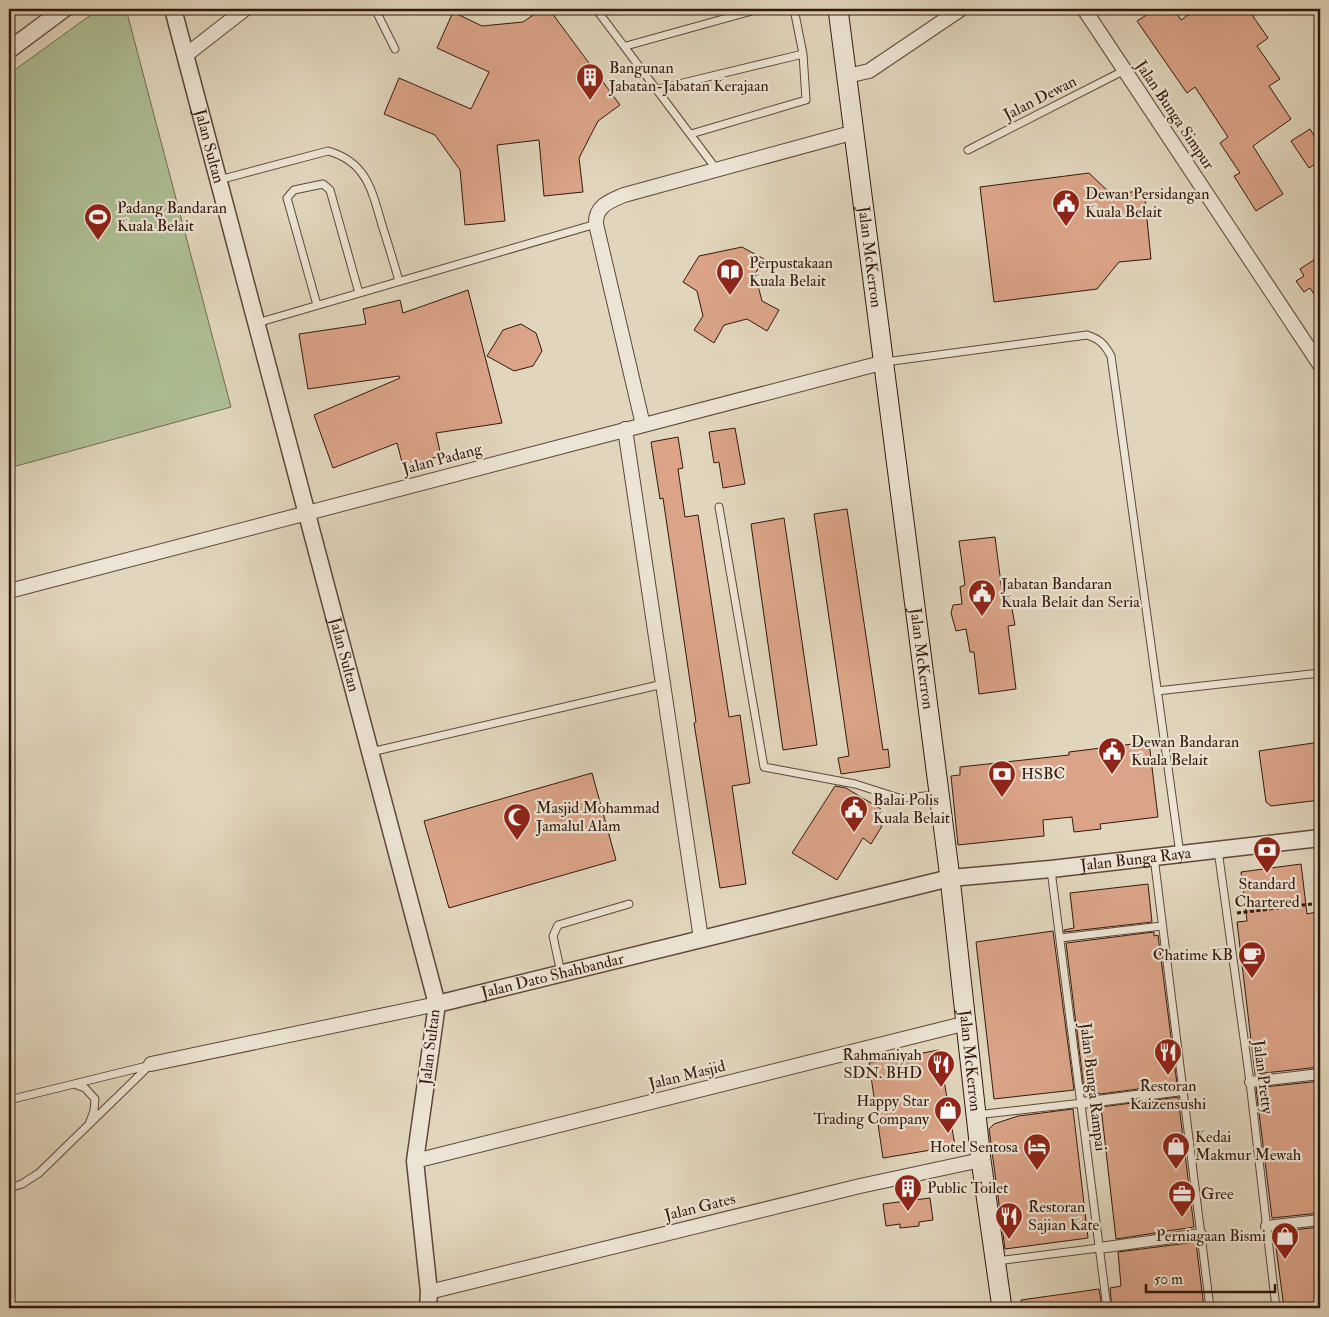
<svg xmlns="http://www.w3.org/2000/svg" width="1329" height="1317" font-family="'IM FELL Double Pica',serif">
  <style>
    .pitch { fill: #aebf95; stroke: #706c51 }
    .building { fill: #dba488; stroke: #33180d }
    .lines { fill: none; stroke-linecap: round; stroke-linejoin: round }
    .service-casing { stroke: #5e4839; stroke-width: 9 }
    .pedestrian-casing { stroke: #5e4839; stroke-width: 12 }
    .minor-casing { stroke: #5e4839; stroke-width: 16 }
    .tertiary-casing { stroke: #5e4839; stroke-width: 19 }
    .secondary-casing { stroke: #33180d; stroke-width: 21 }
    .path { stroke: #33180d; stroke-width: 3; stroke-dasharray: 4 2.5; stroke-linecap: butt }
    .service { stroke: #ece4d4; stroke-width: 7 }
    .pedestrian { stroke: #ece4d4; stroke-width: 10 }
    .minor { stroke: #ece4d4; stroke-width: 14 }
    .tertiary { stroke: #ece4d4; stroke-width: 16 }
    .secondary { stroke: #ece4d4; stroke-width: 19 }
    .labels { text-anchor: middle; dominant-baseline: central; stroke-width: 4.5; stroke-linejoin: round; paint-order: stroke }
    .poi-label { font-size: 16px; fill: #33180d; stroke: #ece4d4; text-anchor: start }
    .street-label { font-size: 16px; fill: #33180d; stroke: #ece4d4 }
  </style>
  <rect width="100%" height="100%" fill="#e1d6bd"/>
  <filter id="stains"><feTurbulence type="fractalNoise" baseFrequency=".004" numOctaves="4"/><feColorMatrix values="0 0 0 0 .2 0 0 0 0 .09 0 0 0 0 .02 0 0 0 .5 -.17"/></filter>
  <radialGradient id="worn" r=".72"><stop offset=".6" stop-color="#630" stop-opacity="0"/><stop offset="1" stop-color="#630" stop-opacity=".3"/></radialGradient>
  <path class="pitch" d="M99,9H126L231,407L9,468V74Z"/>
  <path class="building" d="M542,9H549L620,105L598,121L579,158L583,192L544,196L539,140L497,145L505,221L465,225L460,170L435,135L384,114L399,78L471,109L489,72L437,48L453,12L482,26L523,22Z
    M1156,9H1174L1181,20L1197,9H1248L1268,38L1257,46L1280,79L1269,86L1291,119L1253,146L1283,194L1256,211L1234,176L1240,173L1220,143L1228,137L1195,87L1187,93L1137,21Z
    M1310,129L1320,145V161L1309,168L1291,141Z
    M1089,173L1112,195L1144,190L1151,259L1119,262L1097,289L994,302L980,187Z
    M742,247L764,259L755,274L762,301L779,310L767,331L747,319L724,325L714,343L694,330L703,316L697,291L683,282L699,256Z
    M1320,256V303L1310,288L1304,292L1296,281L1304,276L1300,269Z
    M468,290L502,423L436,433L441,456L403,466L397,443L333,468L314,415L400,378L399,376L308,389L299,334L366,324L363,309L400,300L403,313Z
    M521,324L536,333L542,351L533,366L514,371L487,356L503,330Z
    M735,428L745,484L723,488L719,462L714,463L709,432Z
    M678,437L683,468L678,469L685,517L698,515L729,717L740,715L750,783L732,786L746,884L720,888L694,723L696,722L663,498L660,499L651,442Z
    M847,509L883,750L888,749L890,767L841,774L838,758L849,756L814,514Z
    M784,518L817,745L783,750L751,524Z
    M995,537L1003,599L1010,598L1015,625L1008,626L1016,689L979,694L974,652H970L966,629L956,631L951,613L953,605L962,604L960,587L965,585L959,541Z
    M1149,742L1158,817L1100,824L1101,829L1074,832L1072,817L1043,820L1044,836L958,845L951,776L960,775V767L1069,755V752Z
    M1320,742V800L1271,806L1266,802L1259,751Z
    M592,773L616,860L449,908L424,821Z
    M835,786L846,788L881,809L874,820L882,826L871,844L863,838L837,880L792,853Z
    M1301,864L1307,914L1316,912L1320,947V1067L1255,1074L1237,922L1247,921L1241,872Z
    M1148,884L1152,922L1064,932V930L1074,928L1070,893Z
    M1053,931L1074,1090L994,1099L976,942Z
    M1154,932V936L1158,935L1177,1084L1100,1094L1097,1093L1096,1088L1084,1089L1066,943Z
    M939,1050L955,1146L883,1158L869,1063Z
    M1320,1081V1213L1272,1218L1256,1088Z
    M1178,1097L1194,1227L1116,1239L1101,1107Z
    M1073,1109L1088,1238L1005,1249L989,1129L994,1124L1018,1116Z
    M930,1198L933,1220L919,1222V1226L900,1228V1224L886,1226L883,1204Z
    M1320,1227V1308H1284L1274,1232Z
    M1196,1242L1204,1308H1112L1110,1288L1121,1286L1118,1252Z
    M1099,1289L1102,1308H1022L1021,1300Z"/>
  <g class="lines">
    <g class="service-casing">
      <path id="service" d="M375,9L395,49
        M596,9L717,170
        M626,46L759,9
        M658,89L803,54
        M691,134L806,100L803,54L794,9
        M968,150L1125,70
        M219,180L328,151C367,162 372,191 382,225C388,244 394,263 399,281
        M317,305L287,198L294,190L323,184L330,190L359,293
        M257,323L596,224
        M885,362L1087,335C1100,339 1105,345 1111,356L1180,854
        M719,507L764,767L855,784L899,798L939,795
        M1157,691L1320,673
        M371,752L663,684
        M1218,850L1250,1082L1276,1308
        M1154,857L1210,1308
        M1051,870L1107,1308
        M1060,938L1162,926
        M561,973L553,936L558,925L629,904
        M74,1084L85,1088L95,1099L94,1111L89,1124
        M9,1100L151,1065
        M976,1115L1082,1103
        M9,1188L22,1184L39,1173L151,1064
        M997,1261L1099,1248"/>
    </g>
    <g class="pedestrian-casing">
      <path id="pedestrian" d="M1250,1082L1320,1074
        M1082,1103L1182,1090
        M1266,1226L1320,1220
        M1099,1248L1201,1234"/>
    </g>
    <g class="minor-casing">
      <path id="minor" d="M1084,9L1320,365
        M186,55L245,9
        M847,76L869,71L961,9
        M643,425L596,224C595,206 610,201 624,195L855,132
        M625,429L701,939
        M9,591L885,362
        M151,1064L437,1004
        M415,1161L967,1023
        M429,1292L860,1186L981,1160"/>
    </g>
    <g class="tertiary-casing">
      <g id="tertiary">
        <path id="s1" d="M173,9L437,1004L415,1161L429,1292L428,1308"/>
        <path d="M9,50L64,9"/>
        <path id="s2" d="M437,1004L950,878L1051,869L1320,838"/>
      </g>
    </g>
    <g class="secondary-casing">
      <g id="secondary">
        <path id="s3" d="M838,9L950,878L981,1160L1002,1308"/>
      </g>
    </g>
    <path class="path" d="M1237,913L1320,903"/>
    <use href="#service" class="service"/>
    <use href="#pedestrian" class="pedestrian"/>
    <use href="#minor" class="minor"/>
    <use href="#tertiary" class="tertiary"/>
    <use href="#secondary" class="secondary"/>
  </g>
  <defs>
    <g id="building-pin" transform="scale(1.4375)"><path d="M0 17L-7.5 6A9.5 9.5 0 1 1 7.5 6Z" fill="#8f2418" stroke="#ece4d4"/><path d="M-4-6H4V6H1V3H-1V6H-4ZM-2.5-4.3h1.7v1.8h-1.7ZM.8-4.3h1.7v1.8H.8ZM-2.5-1h1.7V.8h-1.7ZM.8-1h1.7V.8H.8Z" fill="#fff"/></g>
    <g id="civic-pin" transform="scale(1.4375)"><path d="M0 17L-7.5 6A9.5 9.5 0 1 1 7.5 6Z" fill="#8f2418" stroke="#ece4d4"/><path d="M-.6-6.5H3V-4.5H.6V-3L4-1V1h2V6H-6V1h2V-1L-.6-3ZM-1.2 2.5V6h2.4V2.5Z" fill="#fff"/></g>
    <g id="stadium-pin" transform="scale(1.4375)"><path d="M0 17L-7.5 6A9.5 9.5 0 1 1 7.5 6Z" fill="#8f2418" stroke="#ece4d4"/><path d="M0-5a6.5 5 0 1 0 0 10a6.5 5 0 1 0 0-10ZM-3.5-1.8h7v3.6h-7Z" fill="#fff"/></g>
    <g id="library-pin" transform="scale(1.4375)"><path d="M0 17L-7.5 6A9.5 9.5 0 1 1 7.5 6Z" fill="#8f2418" stroke="#ece4d4"/><path d="M-6-4Q-3-5.5-.7-3.5V5Q-3 3-6 4ZM6-4Q3-5.5 .7-3.5V5Q3 3 6 4Z" fill="#fff"/></g>
    <g id="bank-pin" transform="scale(1.4375)"><path d="M0 17L-7.5 6A9.5 9.5 0 1 1 7.5 6Z" fill="#8f2418" stroke="#ece4d4"/><path d="M-6-4H6V4H-6ZM0-2.3a2.3 2.3 0 1 0 0 4.6a2.3 2.3 0 1 0 0-4.6Z" fill="#fff"/></g>
    <g id="mosque-pin" transform="scale(1.4375)"><path d="M0 17L-7.5 6A9.5 9.5 0 1 1 7.5 6Z" fill="#8f2418" stroke="#ece4d4"/><path d="M3.5-4.9A6 6 0 1 0 3.5 4.9A5 5 0 1 1 3.5-4.9Z" fill="#fff"/></g>
    <g id="cafe-pin" transform="scale(1.4375)"><path d="M0 17L-7.5 6A9.5 9.5 0 1 1 7.5 6Z" fill="#8f2418" stroke="#ece4d4"/><path d="M-5.5-4.5H6V0H3Q3 3.5 0 3.5H-2.5Q-5.5 3.5-5.5 0ZM3-3.2v2h1.7v-2ZM-6 4.5H4V6H-6Z" fill="#fff"/></g>
    <g id="restaurant-pin" transform="scale(1.4375)"><path d="M0 17L-7.5 6A9.5 9.5 0 1 1 7.5 6Z" fill="#8f2418" stroke="#ece4d4"/><path d="M-5-6h1v4h1v-4h1v4h1v-4h1v5L-1.5 .5V6h-2V.5L-5-1ZM5-6V6H3V1.5H1.5Q1.5-4 5-6Z" fill="#fff"/></g>
    <g id="shop-pin" transform="scale(1.4375)"><path d="M0 17L-7.5 6A9.5 9.5 0 1 1 7.5 6Z" fill="#8f2418" stroke="#ece4d4"/><path d="M-5-2.5h2.3a2.7 3.5 0 0 1 5.4 0H5L5.5 6h-11ZM-1.5-2.5h3a1.5 2.3 0 0 0-3 0Z" fill="#fff"/></g>
    <g id="hotel-pin" transform="scale(1.4375)"><path d="M0 17L-7.5 6A9.5 9.5 0 1 1 7.5 6Z" fill="#8f2418" stroke="#ece4d4"/><path d="M-6-4.5h1.5V1H6V5H4.5V3h-9V5H-6ZM-4 0a1.8 1.8 0 1 1 3.6 0ZM.5 0V-2.5h3Q6-2.5 6 0Z" fill="#fff"/></g>
    <g id="office-pin" transform="scale(1.4375)"><path d="M0 17L-7.5 6A9.5 9.5 0 1 1 7.5 6Z" fill="#8f2418" stroke="#ece4d4"/><path d="M-6-3h4V-5.5h4V-3h4V5H-6ZM-1-4.5V-3h2v-1.5ZM-6 0V1H6V0Z" fill="#fff"/></g>
  </defs>
  <g fill-rule="evenodd">
    <use href="#building-pin" x="590" y="77"/>
    <use href="#civic-pin" x="1066" y="203"/>
    <use href="#stadium-pin" x="98" y="217"/>
    <use href="#library-pin" x="730" y="272"/>
    <use href="#civic-pin" x="982" y="593"/>
    <use href="#civic-pin" x="1112" y="751"/>
    <use href="#bank-pin" x="1002" y="774"/>
    <use href="#civic-pin" x="854" y="809"/>
    <use href="#mosque-pin" x="517" y="817"/>
    <use href="#bank-pin" x="1267" y="850"/>
    <use href="#cafe-pin" x="1252" y="955"/>
    <use href="#restaurant-pin" x="1168" y="1052"/>
    <use href="#restaurant-pin" x="941" y="1064"/>
    <use href="#shop-pin" x="948" y="1110"/>
    <use href="#shop-pin" x="1176" y="1146"/>
    <use href="#hotel-pin" x="1037" y="1147"/>
    <use href="#building-pin" x="908" y="1188"/>
    <use href="#office-pin" x="1182" y="1194"/>
    <use href="#restaurant-pin" x="1009" y="1216"/>
    <use href="#shop-pin" x="1285" y="1236"/>
  </g>
  <g class="labels">
    <g class="poi-label">
      <text x="609" y="68">Bangunan<tspan x="609" dy="18">Jabatan-Jabatan Kerajaan</tspan></text>
      <text x="1085" y="194">Dewan Persidangan<tspan x="1085" dy="18">Kuala Belait</tspan></text>
      <text x="117" y="208">Padang Bandaran<tspan x="117" dy="18">Kuala Belait</tspan></text>
      <text x="749" y="263">Perpustakaan<tspan x="749" dy="18">Kuala Belait</tspan></text>
      <text x="1001" y="584">Jabatan Bandaran<tspan x="1001" dy="18">Kuala Belait dan Seria</tspan></text>
      <text x="1131" y="742">Dewan Bandaran<tspan x="1131" dy="18">Kuala Belait</tspan></text>
      <text x="1021" y="774">HSBC</text>
      <text x="873" y="800">Balai Polis<tspan x="873" dy="18">Kuala Belait</tspan></text>
      <text x="536" y="808">Masjid Mohammad<tspan x="536" dy="18">Jamalul Alam</tspan></text>
      <text x="1267" y="884" text-anchor="middle">Standard<tspan x="1267" dy="18">Chartered</tspan></text>
      <text x="1233" y="955" text-anchor="end">Chatime KB</text>
      <text x="922" y="1055" text-anchor="end">Rahmaniyah<tspan x="922" dy="18">SDN. BHD</tspan></text>
      <text x="1168" y="1086" text-anchor="middle">Restoran<tspan x="1168" dy="18">Kaizensushi</tspan></text>
      <text x="929" y="1101" text-anchor="end">Happy Star<tspan x="929" dy="18">Trading Company</tspan></text>
      <text x="1195" y="1137">Kedai<tspan x="1195" dy="18">Makmur Mewah</tspan></text>
      <text x="1018" y="1147" text-anchor="end">Hotel Sentosa</text>
      <text x="927" y="1188">Public Toilet</text>
      <text x="1201" y="1194">Gree</text>
      <text x="1028" y="1207">Restoran<tspan x="1028" dy="18">Sajian Kate</tspan></text>
      <text x="1266" y="1236" text-anchor="end">Perniagaan Bismi</text>
    </g>
    <g class="street-label">
      <text transform="translate(1040 98) rotate(-27)">Jalan Dewan</text>
      <text transform="translate(1175 115) rotate(56)">Jalan Bunga Simpur</text>
      <text stroke="none"><textPath href="#s1" startOffset="142">Jalan Sultan</textPath></text>
      <text stroke="none"><textPath href="#s3" startOffset="250">Jalan McKerron</textPath></text>
      <text transform="translate(442 459) rotate(-15)">Jalan Padang</text>
      <text stroke="none"><textPath href="#s1" startOffset="668">Jalan Sultan</textPath></text>
      <text stroke="none"><textPath href="#s3" startOffset="655">Jalan McKerron</textPath></text>
      <text stroke="none"><textPath href="#s2" startOffset="715">Jalan Bunga Raya</textPath></text>
      <text stroke="none"><textPath href="#s2" startOffset="119">Jalan Dato Shahbandar</textPath></text>
      <text transform="translate(430 1047) rotate(-83)">Jalan Sultan</text>
      <text stroke="none"><textPath href="#s3" startOffset="1060">Jalan McKerron</textPath></text>
      <text transform="translate(687 1075) rotate(-14)">Jalan Masjid</text>
      <text transform="translate(1263 1077) rotate(83)">Jalan Pretty</text>
      <text transform="translate(1093 1087) rotate(83)">Jalan Bunga Rampai</text>
      <text transform="translate(700 1207) rotate(-14)">Jalan Gates</text>
    </g>
  </g>
  <rect width="1329" height="1317" fill="none" stroke="#e1d6bd" stroke-width="30"/>
  <rect x="10" y="10" width="1309" height="1297" fill="none" stroke="#33180d" stroke-width="2.5"/>
  <rect x="15" y="15" width="1299" height="1287" fill="none" stroke="#33180d"/>
  <path d="M1146 1284v8h129v-8" fill="none" stroke="#33180d" stroke-width="2.5"/>
  <text x="1154" y="1284" font-size="15" fill="#33180d" stroke="#ece4d4" stroke-width="4" paint-order="stroke">50 m</text>
  <rect width="100%" height="100%" filter="url(#stains)"/>
  <rect width="100%" height="100%" fill="url(#worn)"/>
</svg>
